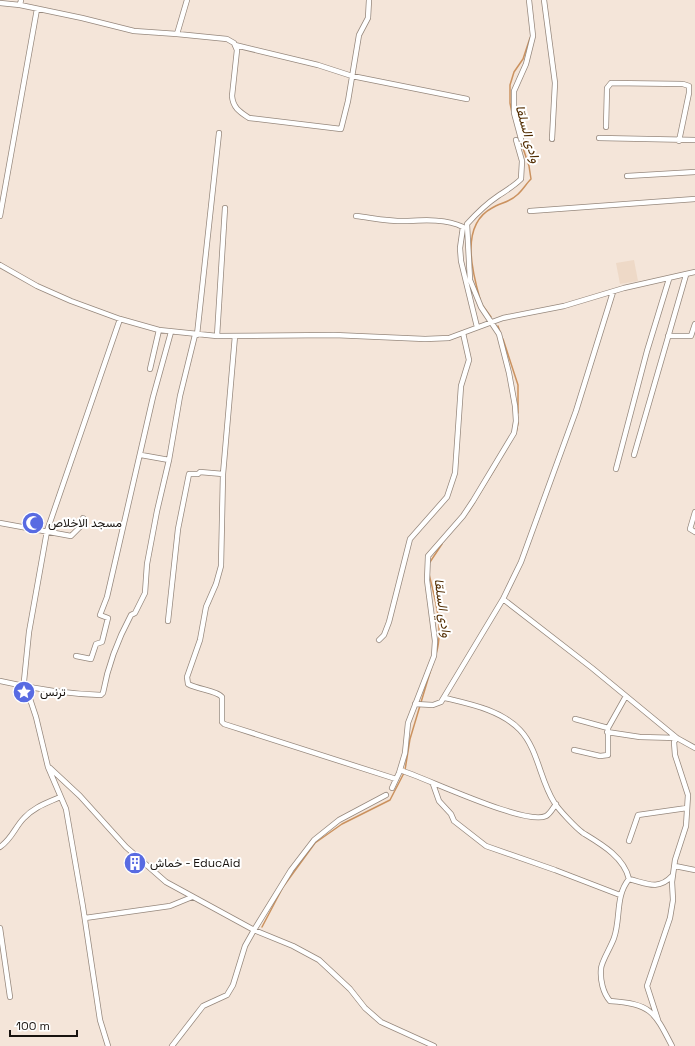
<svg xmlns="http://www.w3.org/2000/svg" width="695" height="1046" font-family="'Space Grotesk',Vazirmatn,sans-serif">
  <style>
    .built { fill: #eed9c7 }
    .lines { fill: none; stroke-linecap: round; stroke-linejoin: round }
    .stream { stroke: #cb925f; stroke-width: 1.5 }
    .street-casing { stroke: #96887d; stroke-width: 6 }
    .street { stroke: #fff; stroke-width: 4.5 }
    .labels { text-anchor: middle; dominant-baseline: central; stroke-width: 4; stroke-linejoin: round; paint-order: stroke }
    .poi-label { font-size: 12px; fill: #18130f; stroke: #fff; text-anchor: start }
    .water-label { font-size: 13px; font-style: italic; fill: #512c01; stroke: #fff }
  </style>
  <rect width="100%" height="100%" fill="#f4e5d9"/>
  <path class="built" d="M634,260L638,281L620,284L616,263Z"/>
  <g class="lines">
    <path class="stream" d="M512,113L510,103V85L514,72L523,59L530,38
      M480,299C472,271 460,225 492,208C500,203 510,202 517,195C522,191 526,184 531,179L529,166L520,139
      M483,306L491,317
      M498,326L500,332
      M503,339L518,385V413
      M516,433L518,423
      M469,511L497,465
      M430,562L442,544
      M429,574C435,599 444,629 436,654
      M405,770L410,739L431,669
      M262,927L283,887L315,843L342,824L390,800L404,773"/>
    <g class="street-casing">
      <path id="street" d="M187,0L177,34L227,39L234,43L237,50L232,96C233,108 240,112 249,118L341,129L348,101L359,35L368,18L369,0
        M544,0L555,83L552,139
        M0,3L20,5L21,0
        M20,5L82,18L134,31L177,34
        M235,45L318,65L352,76L467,99
        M606,127L607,88L611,83L683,84L689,86V93L679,141
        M599,138L695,140
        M521,139L514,113V91L526,64L533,36L529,0
        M627,176L695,172
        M530,211L695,199
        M0,216L37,9
        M356,216C373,218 392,222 408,221C425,220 447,219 463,227L460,248L461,261L477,327
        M0,265L37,286L71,301L120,319L159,330L217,336L334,335L425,339L449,338L503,318L564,306L624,288L695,272
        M197,335L219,133
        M217,336L225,208
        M235,336L223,474L221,566L216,584L206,607L200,640L187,677L188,684C199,690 216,690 222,697V722L224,724L396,779
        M668,336H691L695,324
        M150,369L159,330
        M141,455L169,460
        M634,455L686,275
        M616,469L647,351L669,279
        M695,512L690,529L695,532
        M0,523L71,536L80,527L83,518
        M503,599L592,668L677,738L695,748
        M168,621L178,529L189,474H198L200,472L223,474
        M379,640L384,635L389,622L410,539L447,497L455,473L461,386L469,360L463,333
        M76,656L91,659L96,644L102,642L108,618L100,615L107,597L153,397L171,332
        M0,681C34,689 67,694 101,695L103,693C108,665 117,641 131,615L135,613L145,593L147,564L157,511L169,460L180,396L195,335
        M445,698C470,704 501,710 520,730C538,749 540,780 554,802C558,809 576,828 583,833C601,844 624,857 629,879
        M415,704L433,705L441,702L503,599L521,562L576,411L613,292
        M575,719L608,728
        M607,732L640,737L677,738
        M574,750L600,756L608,755V728L626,696
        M50,768L80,796L126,847L166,882L254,930L293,946L319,960L350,989L365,1008L381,1022L434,1046
        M400,770C426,778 525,826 546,816C550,814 553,808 556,804
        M433,784L439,801L451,814L454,821L486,846L555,870L620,895
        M392,788L399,773L405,753L408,723L434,656L435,641L427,580L428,556L463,516L473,501L514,433L516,421L515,406L509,373L499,334L481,307L470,280L467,224C476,214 486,204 498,196C507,190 514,186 521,179L522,161L516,140
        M629,841L638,815L687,808
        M0,847C12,839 15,827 24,818C34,807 47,803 60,797
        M675,866L695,870
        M85,918L170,906L192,897
        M0,928L10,997
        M658,1020L647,986L670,918L673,900L672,882L675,860L686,826L688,795L675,755L674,742L677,738
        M108,1046L100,1020L83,907L66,809L48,767L36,717L24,681L29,632L47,531L120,319
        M172,1046L203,1006L227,995L233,985L245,946L254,930L291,870L314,840L339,820L386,795
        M672,1046C654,1011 651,1004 610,1001C603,993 600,980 601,969C601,962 611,947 614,938C621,918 615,896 629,879C646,883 658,891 672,876"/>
    </g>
    <use href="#street" class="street"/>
  </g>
  <defs>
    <g id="mosque-disc" transform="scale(1.15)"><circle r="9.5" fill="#586be2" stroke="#fff"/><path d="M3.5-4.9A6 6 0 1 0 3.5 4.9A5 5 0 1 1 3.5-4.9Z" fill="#fff"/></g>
    <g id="sight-disc" transform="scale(1.15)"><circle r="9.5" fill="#586be2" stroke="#fff"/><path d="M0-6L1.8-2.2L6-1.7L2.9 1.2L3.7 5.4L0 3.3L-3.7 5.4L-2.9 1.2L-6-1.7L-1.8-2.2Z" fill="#fff"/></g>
    <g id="building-disc" transform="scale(1.15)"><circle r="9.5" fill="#586be2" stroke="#fff"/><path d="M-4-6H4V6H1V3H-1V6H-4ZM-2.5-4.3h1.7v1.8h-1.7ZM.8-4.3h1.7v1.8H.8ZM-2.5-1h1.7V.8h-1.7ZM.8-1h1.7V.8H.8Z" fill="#fff"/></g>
  </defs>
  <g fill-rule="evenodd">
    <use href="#mosque-disc" x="33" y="523"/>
    <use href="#sight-disc" x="24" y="692"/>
    <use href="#building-disc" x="135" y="863"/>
  </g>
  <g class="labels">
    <g class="poi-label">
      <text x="48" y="523">مسجد الاخلاص</text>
      <text x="40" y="692">ترنس</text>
      <text x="150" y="863">خماش - EducAid</text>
    </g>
    <g class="water-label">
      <text transform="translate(528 134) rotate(74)">وادي السلقا</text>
      <text transform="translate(443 608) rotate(82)">وادي السلقا</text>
    </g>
  </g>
  <path d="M10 1030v6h67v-6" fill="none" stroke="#18130f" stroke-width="2"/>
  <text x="16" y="1030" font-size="12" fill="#18130f" stroke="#ffffff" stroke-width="3" paint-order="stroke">100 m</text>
</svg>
